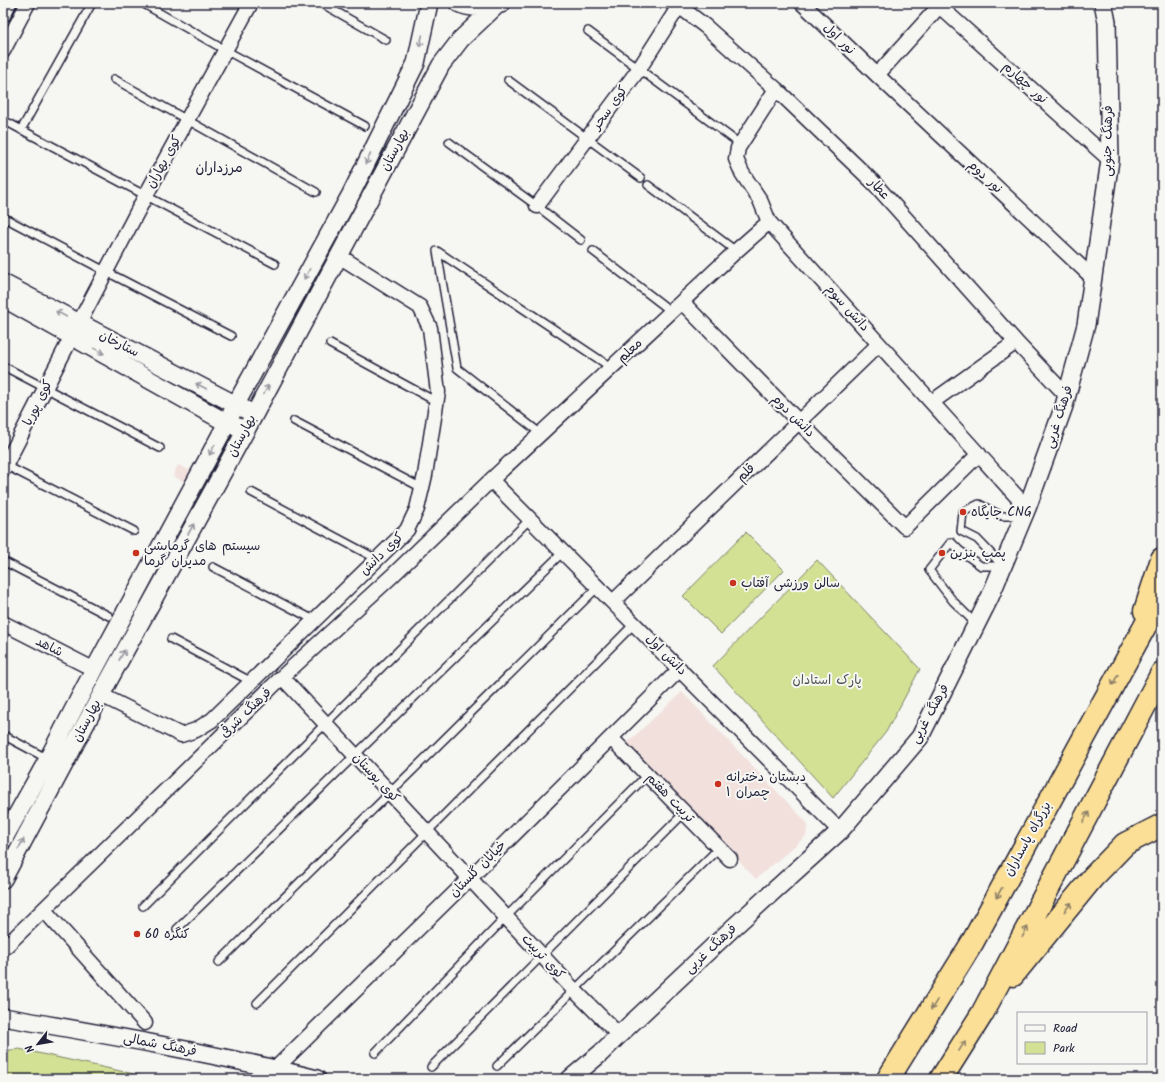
<svg xmlns="http://www.w3.org/2000/svg" width="1165" height="1082" font-family="Kalam,'Playpen Sans Arabic',sans-serif">
  <style>
    .built { fill: #f2e0dc }
    .green { fill: #d3e194; stroke: #7a8268 }
    .lines { fill: none; stroke-linecap: round; stroke-linejoin: round }
    .service-casing { stroke: #22223b; stroke-width: 10 }
    .minor-casing { stroke: #22223b; stroke-width: 17 }
    .tertiary-casing { stroke: #22223b; stroke-width: 20 }
    .trunk-casing { stroke: #22223b; stroke-width: 25 }
    .service { stroke: #f6f6f2; stroke-width: 7 }
    .minor { stroke: #f6f6f2; stroke-width: 14 }
    .tertiary { stroke: #f6f6f2; stroke-width: 17 }
    .trunk { stroke: #fbdf96; stroke-width: 22 }
    .oneway { stroke: #9797a0 }
    .oneway2 { stroke: #8e8068 }
    .poi-dot { fill: #c8321e; stroke: #f6f6f2; stroke-width: 1.5 }
    .labels { text-anchor: middle; dominant-baseline: central; stroke-width: 4; stroke-linejoin: round; paint-order: stroke }
    .street-label { font-size: 13px; fill: #22223b; stroke: #f6f6f2 }
    .poi-label { font-size: 13px; fill: #22223b; stroke: #f6f6f2; text-anchor: start }
    .park-label { font-size: 13px; fill: #4e5251; stroke: #f6f6f2 }
    .neighbourhood-label { font-size: 14px; fill: #22223b; stroke: #f6f6f2 }
  </style>
  <rect width="100%" height="100%" fill="#f6f6f2"/>
  <filter id="ink" filterUnits="userSpaceOnUse"><feTurbulence type="fractalNoise" baseFrequency=".025" numOctaves="2"/><feDisplacementMap in="SourceGraphic" scale="8" xChannelSelector="R" yChannelSelector="G"/><feConvolveMatrix kernelMatrix="1 2 1 2 8 2 1 2 1" color-interpolation-filters="sRGB"/></filter>
  <g filter="url(#ink)">
    <path class="built" d="M178,465L191,471L186,483L173,476Z
      M682,692L808,824L806,836L756,879L627,743Z"/>
    <path class="green" d="M746,532L784,570L721,634L683,596Z
      M817,560L920,669L886,732L833,798L713,666Z
      M19,1049L157,1079H3V1051Z"/>
    <g class="lines">
      <g class="service-casing">
        <path id="service" d="M142,3L225,50L365,126
          M321,3L386,40
          M588,31L740,144
          M114,79L316,192
          M508,80L641,178
          M3,120L275,264
          M21,130L92,3
          M449,142L537,206L581,240
          M648,185L736,251
          M3,217L105,271L231,336
          M437,251L457,368L541,434
          M437,251L612,368
          M593,251L672,312
          M330,344L437,402
          M3,366L160,448
          M294,421L422,488
          M3,464L134,531
          M251,492L377,559
          M3,561L109,616
          M1002,565L977,539L961,531L963,512L979,504L1002,516H1023
          M213,567L314,620
          M976,624L953,601L929,570L951,542L959,550L981,566H1003
          M171,639L252,682
          M3,735L48,759
          M143,906L530,519
          M177,929L563,552
          M219,962L598,587
          M257,1003L634,624
          M375,1053L506,917L647,775
          M497,1066L719,848
          M431,1067L684,813"/>
      </g>
      <g class="minor-casing">
        <path id="minor" d="M672,3L679,6L705,26L776,89L873,182L1016,342L1067,396
          M802,3L877,75L1093,278
          M936,3L1110,160
          M3,15L9,3
          M3,51L28,3
          M877,75L942,3
          M776,89L738,148L736,159L742,173L760,200L769,222L1027,508
          M537,206L639,69L679,6
          M682,302L799,422L905,527L979,454
          M79,323L146,195L251,3
          M932,402L1016,342
          M3,470L72,336
          M491,480L840,831
          M613,602L879,344
          M3,623L95,670
          M282,677L575,991L619,1035
          M101,695L181,735L196,730L212,720L407,530L417,509L425,475L438,392L430,328L420,307L339,256
          M611,738L730,859
          M44,910L145,1023
          M3,949L282,677L393,575L491,480L736,251L769,222
          M275,1069L470,878L680,669"/>
      </g>
      <g class="tertiary-casing">
        <path id="tertiary" d="M458,3C469,9 488,8 501,4
          M3,283L246,410
          M3,298L227,423L238,427
          M3,840L48,759L85,687L227,423L236,404L351,194L416,63L429,3
          M3,879L109,680L246,430L441,65L461,39L497,5
          M3,1017C108,1035 213,1053 317,1079
          M570,1079L601,1053L619,1035L736,925L840,831L920,737L990,597L1027,508L1064,406L1086,325L1110,160L1107,22L1103,3"/>
      </g>
      <g class="trunk-casing">
        <path id="trunk" d="M1145,611L1162,559
          M1013,975L1093,877L1125,844L1162,825
          M888,1079L972,943L1162,595
          M941,1079L982,1014L1162,673"/>
      </g>
      <use href="#service" class="service"/>
      <use href="#minor" class="minor"/>
      <use href="#tertiary" class="tertiary"/>
      <use href="#trunk" class="trunk"/>
    </g>
    <defs><path id="oneway-shaft" d="M-6 0H5M1.5-3L5.5 0L1.5 3" fill="none" stroke-width="1.6" stroke-linecap="round" stroke-linejoin="round"/></defs>
    <g class="oneway">
      <use href="#oneway-shaft" transform="translate(421 41) rotate(103)"/>
      <use href="#oneway-shaft" transform="translate(368 159) rotate(117)"/>
      <use href="#oneway-shaft" transform="translate(307 274) rotate(119)"/>
      <use href="#oneway-shaft" transform="translate(61 314) rotate(-152)"/>
      <use href="#oneway-shaft" transform="translate(99 351) rotate(29)"/>
      <use href="#oneway-shaft" transform="translate(201 386) rotate(-153)"/>
      <use href="#oneway-shaft" transform="translate(266 390) rotate(-62)"/>
      <use href="#oneway-shaft" transform="translate(212 450) rotate(118)"/>
      <use href="#oneway-shaft" transform="translate(191 529) rotate(-61)"/>
      <use href="#oneway-shaft" transform="translate(122 655) rotate(-61)"/>
      <use href="#oneway-shaft" transform="translate(21 844) rotate(-62)"/>
    </g>
    <g class="oneway2">
      <use href="#oneway-shaft" transform="translate(1115 680) rotate(119)"/>
      <use href="#oneway-shaft" transform="translate(1086 817) rotate(-62)"/>
      <use href="#oneway-shaft" transform="translate(999 893) rotate(119)"/>
      <use href="#oneway-shaft" transform="translate(1068 907) rotate(-51)"/>
      <use href="#oneway-shaft" transform="translate(1025 932) rotate(-62)"/>
      <use href="#oneway-shaft" transform="translate(934 1005) rotate(122)"/>
      <use href="#oneway-shaft" transform="translate(962 1046) rotate(-58)"/>
    </g>
  </g>
  <g class="poi-dot">
    <circle cx="963" cy="512" r="4"/>
    <circle cx="136" cy="553" r="4"/>
    <circle cx="942" cy="553" r="4"/>
    <circle cx="733" cy="583" r="4"/>
    <circle cx="718" cy="784" r="4"/>
    <circle cx="137" cy="934" r="4"/>
  </g>
  <g class="labels">
    <g class="street-label">
      <text transform="translate(839 39) rotate(44)">نور اول</text>
      <text transform="translate(1025 83) rotate(42)">نور چهارم</text>
      <text transform="translate(610 108) rotate(-54)">کوی سحر</text>
      <text transform="translate(1108 141) rotate(-89)">فرهنگ جنوبی</text>
      <text transform="translate(395 150) rotate(-62)">بهارستان</text>
      <text transform="translate(164 162) rotate(-61)">کوی بهاران</text>
      <text transform="translate(985 177) rotate(43)">نور دوم</text>
      <text transform="translate(879 189) rotate(47)">عطار</text>
      <text transform="translate(847 308) rotate(48)">دانش سوم</text>
      <text transform="translate(119 344) rotate(27)">ستارخان</text>
      <text transform="translate(630 351) rotate(-43)">معلم</text>
      <text transform="translate(38 403) rotate(-63)">کوی پوریا</text>
      <text transform="translate(793 416) rotate(45)">دانش دوم</text>
      <text transform="translate(1059 417) rotate(-72)">فرهنگ غربی</text>
      <text transform="translate(242 436) rotate(-62)">بهارستان</text>
      <text transform="translate(746 473) rotate(-44)">قلم</text>
      <text transform="translate(382 554) rotate(-44)">کوی دانش</text>
      <text transform="translate(49 647) rotate(27)">شاهد</text>
      <text transform="translate(666 655) rotate(45)">دانش اول</text>
      <text transform="translate(246 713) rotate(-44)">فرهنگ شرقی</text>
      <text transform="translate(930 714) rotate(-61)">فرهنگ غربی</text>
      <text transform="translate(87 721) rotate(-62)">بهارستان</text>
      <text transform="translate(376 778) rotate(47)">کوی بوستان</text>
      <text transform="translate(670 798) rotate(46)">تربیت هفتم</text>
      <text transform="translate(1028 839) rotate(-61)">بزرگراه پاسداران</text>
      <text transform="translate(478 869) rotate(-45)">خیابان گلستان</text>
      <text transform="translate(711 949) rotate(-43)">فرهنگ غربی</text>
      <text transform="translate(543 957) rotate(47)">کوی تربیت</text>
      <text transform="translate(160 1045) rotate(11)">فرهنگ شمالی</text>
    </g>
    <g class="poi-label">
      <text x="971" y="512">جایگاه CNG</text>
      <text x="144" y="546">سیستم های گرمایشی<tspan x="144" dy="15">مدیران گرما</tspan></text>
      <text x="950" y="553">پمپ بنزین</text>
      <text x="741" y="583">سالن ورزشی آفتاب</text>
      <text x="726" y="777">دبستان دخترانه<tspan x="726" dy="15">چمران ۱</tspan></text>
      <text x="145" y="934">کنگره 60</text>
    </g>
    <g class="park-label">
      <text x="827" y="680">پارک استادان</text>
    </g>
    <g class="neighbourhood-label">
      <text x="219" y="168">مرزداران</text>
    </g>
  </g>
  <rect width="1165" height="1082" fill="none" stroke="#f6f6f2" stroke-width="16"/>
  <rect x="8" y="8" width="1149" height="1066" fill="none" stroke="#22223b" stroke-width="1.5" filter="url(#ink)"/>
  <rect x="1017" y="1012" width="130" height="52" fill="#f6f6f2" stroke="#a1a1a9"/>
  <rect x="1025" y="1025" width="20" height="6" fill="#f6f6f2" stroke="#a1a1a9"/>
  <text x="1053" y="1032" font-size="12" fill="#22223b">Road</text>
  <rect x="1025" y="1042" width="20" height="12" fill="#d3e194" stroke="#a1a1a9"/>
  <text x="1053" y="1052" font-size="12" fill="#22223b">Park</text>
  <g transform="translate(38 1044) rotate(239)" stroke="#f6f6f2" stroke-width="3" paint-order="stroke">
  <path d="M0-3L7 15L0 10L-7 15Z" fill="#22223b"/>
  <text y="-6" font-size="11" font-weight="bold" text-anchor="middle" fill="#22223b">N</text>
  </g>
</svg>
